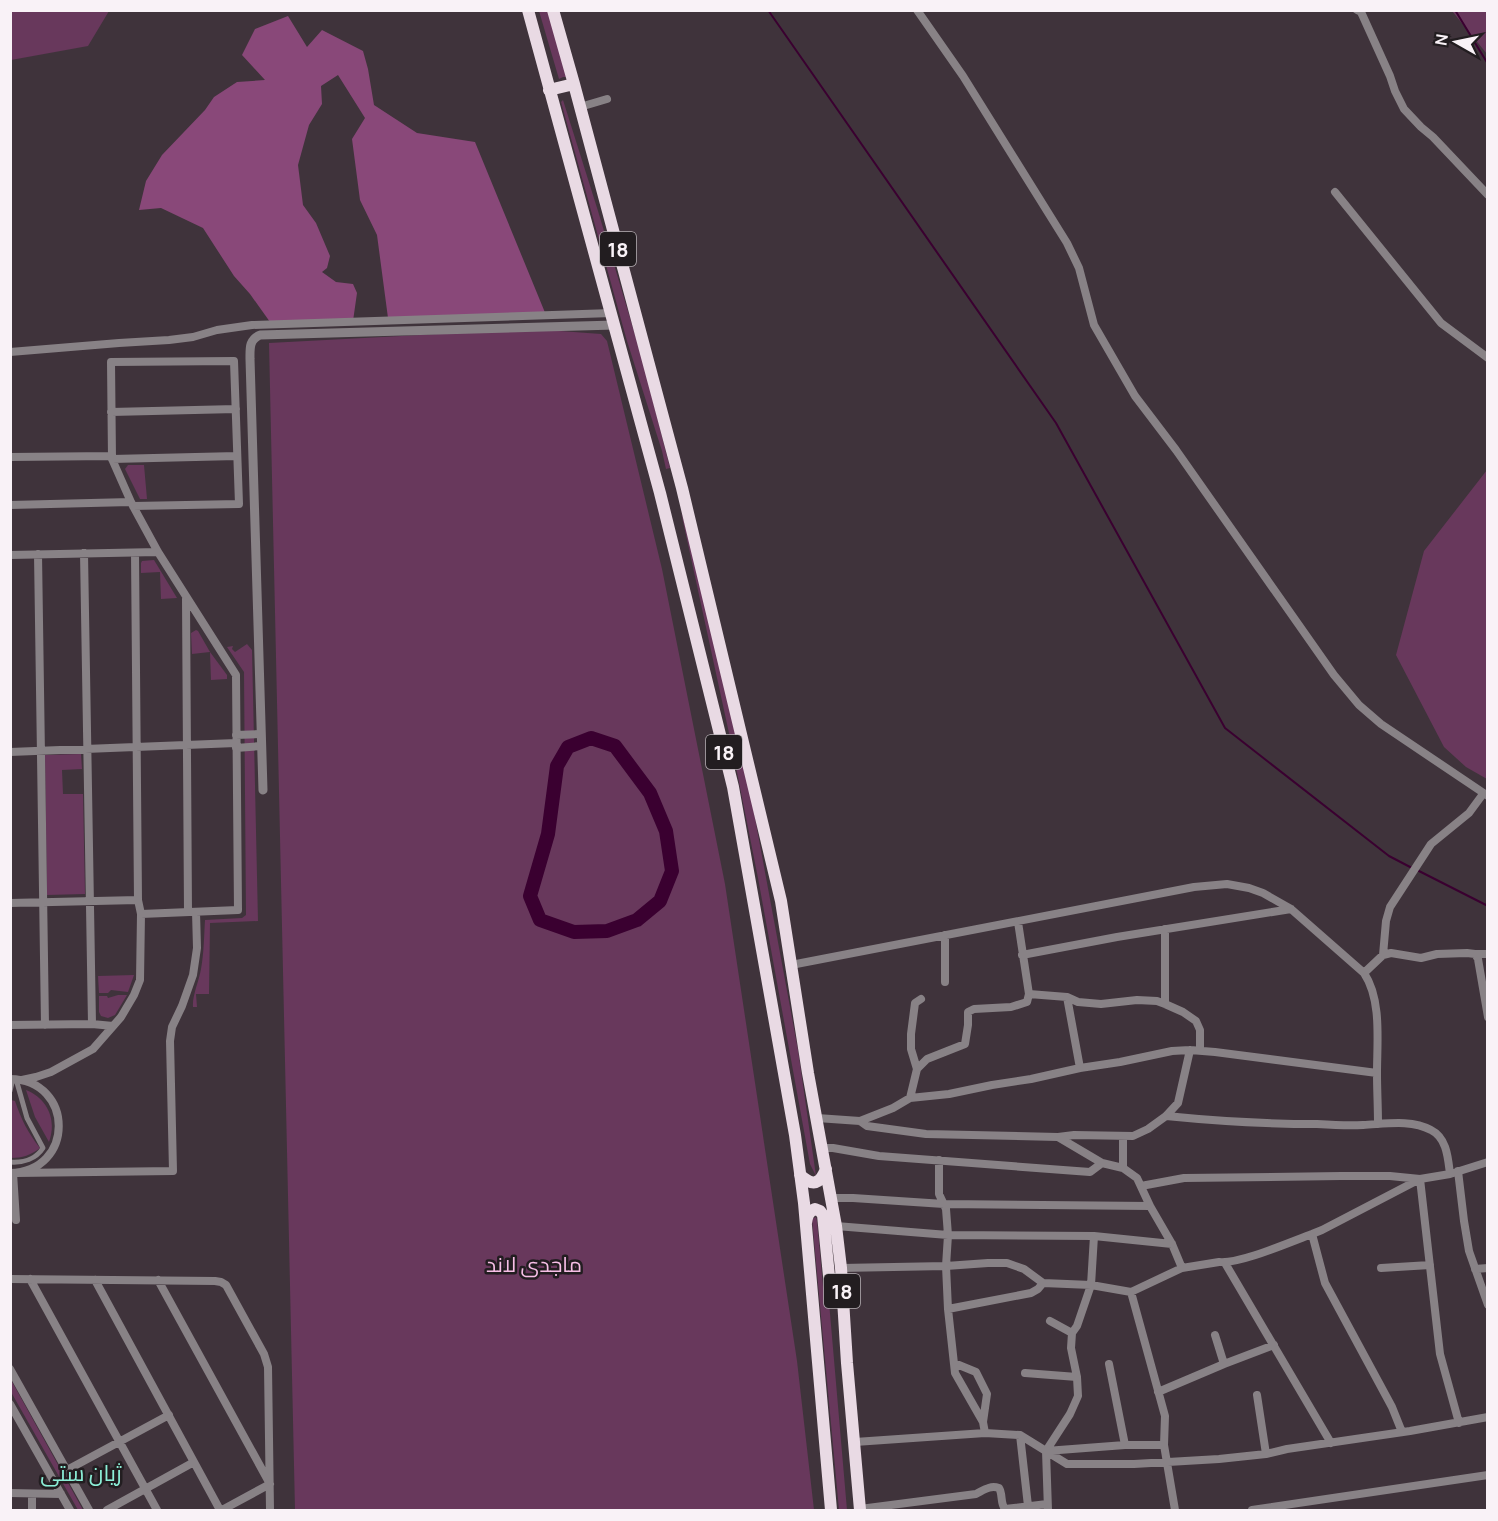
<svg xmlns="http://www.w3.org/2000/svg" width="1498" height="1521" font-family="Manrope,Cairo,sans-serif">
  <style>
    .green { fill: #68385c }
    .forest { fill: #894879 }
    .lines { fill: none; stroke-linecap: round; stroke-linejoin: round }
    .stream { stroke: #3a0030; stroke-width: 2 }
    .river { stroke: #3a0030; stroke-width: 14 }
    .pedestrian { stroke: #888286; stroke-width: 5 }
    .minor { stroke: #888286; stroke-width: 8 }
    .tertiary { stroke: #888286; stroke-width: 9 }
    .trunk { stroke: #e9dae4; stroke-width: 12 }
    .labels { text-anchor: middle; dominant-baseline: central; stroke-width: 5; stroke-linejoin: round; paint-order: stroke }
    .shield { fill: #221d20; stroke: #b8b2b6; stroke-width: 1.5 }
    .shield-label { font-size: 20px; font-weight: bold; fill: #f9f2f7 }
    .park-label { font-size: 21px; fill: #f7bee6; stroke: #221d20 }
    .neighbourhood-label { font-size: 22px; fill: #8cefd8; stroke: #221d20 }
  </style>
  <rect width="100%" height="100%" fill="#3f333b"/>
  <path class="green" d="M11,10H109V11L88,46L11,60Z
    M539,11H548L569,77H563L559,79Z
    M1452,11H1487V54Z
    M563,100L598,211L642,358L670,468L666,469L662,451L627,341L561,102Z
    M533,329L601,334L607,341L662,569L725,884L797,1361L814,1510H295L269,343Z
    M128,465H144L147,499H140L125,469Z
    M1487,470V779L1466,767L1444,747L1396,655L1424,551Z
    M681,512L714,619L739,726L757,829L798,1050L816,1176L810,1164L758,878L732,747Z
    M154,560L177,598L161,599L160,572L141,573V563L142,561Z
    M196,630L198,631L210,652L227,675V679L211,680L210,652L192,654L191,633Z
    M247,644L252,650L258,921L210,923L209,994H196L197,1007H193C192,996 199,981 201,969C204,953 204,936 205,920L242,918L246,915L244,672L227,647L233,646L232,649L235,652Z
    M81,754L82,769L62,770L63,794H83L85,894L47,895L45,755Z
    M134,975L128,992L111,990L108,993H99L98,976Z
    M118,995H127L115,1015L108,1018L101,1016L99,1012V996H107L108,998Z
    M26,1090C48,1099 57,1120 49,1142L35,1117Z
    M11,1100L15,1101C21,1119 28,1133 40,1148C31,1155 22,1158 11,1158Z
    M816,1217L817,1221L823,1286L829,1302L847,1510H839L812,1219Z
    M11,1380L83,1510H78L11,1392Z"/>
  <path class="forest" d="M288,16L307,47L322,30L363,51L368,69L374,105L417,133L475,142L546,315L388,318L377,235L360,200L352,139L365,118L338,75L321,86L322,104L309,125L298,165L303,205L316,223L330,256L327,268L322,272L336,282L353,284L357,293L353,321L270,322L250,294L234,276L203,228L161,208L139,210L146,181L162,155L205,110L214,97L237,82L265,80L242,55L255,29Z"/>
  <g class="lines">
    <path class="stream" d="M768,10L1056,423L1225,728L1389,856L1412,868
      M1455,10L1488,64
      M1417,870L1488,906"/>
    <path class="river" d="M591,738L615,746L650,793L666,831L672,871L660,901L637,920L607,931L574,932L540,920L530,896L548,834L557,766L568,747Z"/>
    <path class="pedestrian" d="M10,1091L13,1079
      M10,1162C23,1163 36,1159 43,1148L27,1118L16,1079"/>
    <path class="minor" d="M917,10L963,76L1067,243L1079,268L1094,325L1135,396L1176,450L1334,675L1359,705L1381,724L1488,796
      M1357,10L1361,12L1390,76L1395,91L1404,109L1421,127L1433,137L1488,195
      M580,107L607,99
      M1335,192L1441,323L1488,358
      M10,352L119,343L169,340L193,337L217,330L252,325L612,313
      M111,412L236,409
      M10,457L112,456
      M112,459L237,456
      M10,505L131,502
      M133,506L239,504L234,361L111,362L112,459L131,502L133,506L158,552L236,675L238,910L141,914
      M84,553L92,1024
      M38,554L45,1025
      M10,555L158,552
      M186,599L188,912
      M236,735L261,734
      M236,748L261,746
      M10,752L236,743
      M10,903L138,900
      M1018,922L1029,994
      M1165,929V1004
      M1475,954H1488
      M1022,955L1117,937L1291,909
      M1383,955L1386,921L1390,907L1431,844L1469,813L1483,794
      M791,965L1194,887L1227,884L1249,888L1263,893L1291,909L1364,973C1382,1000 1377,1042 1377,1073C1377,1090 1378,1107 1378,1124
      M1364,973L1383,955L1391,953L1421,958L1437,954L1467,953L1475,954L1478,959L1488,1017
      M945,982V935
      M1067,997L1080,1068
      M10,1025L92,1024L113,1026
      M917,1069L927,1059L965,1044L968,1025V1012L974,1009L1011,1007L1027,1002L1029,994L1067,997L1078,1002L1101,1004L1137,1000L1157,1001L1165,1004L1183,1012L1196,1021L1200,1030V1050
      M10,1079C75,1080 75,1172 10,1173
      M22,1080L36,1077L51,1072L93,1049L121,1017L134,995L140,980L141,914L138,900L135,553
      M910,1098L917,1069L911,1049V1034L915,1003L921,999
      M1166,1116C1216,1121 1267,1124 1317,1124C1332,1125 1348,1126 1363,1125C1385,1124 1411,1119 1431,1130C1447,1138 1448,1158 1450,1174
      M817,1118L860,1121L867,1126L926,1134L1058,1137L1102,1163L1123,1168L1137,1178L1150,1206L1172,1244L1182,1268
      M860,1121L893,1108L910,1098L949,1094L992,1085L1031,1079L1080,1068L1120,1062L1172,1051L1190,1050L1215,1052L1377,1073
      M1058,1137L1074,1135L1133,1136L1148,1129L1166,1116L1178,1103L1190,1050
      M823,1148H833L879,1156L1090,1172L1102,1163
      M939,1160V1194L946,1209L948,1235L946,1266L948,1309
      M1123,1168V1137
      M1458,1171L1464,1221L1469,1251L1488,1305
      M13,1173L16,1220
      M16,1173L173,1171L170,1041L172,1027L182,1006L193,975L197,948L196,912
      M1141,1186L1184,1178L1341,1176H1390L1420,1179L1440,1354L1459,1423
      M830,1198H853L944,1204L1150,1206
      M836,1226L948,1235L1094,1236L1172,1244
      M1312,1234L1325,1283L1392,1407L1402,1432
      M1225,1263L1331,1443
      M841,1268L946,1266L988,1263H1007L1024,1269L1043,1283
      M1381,1268L1430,1265
      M1475,1269L1488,1268
      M10,1279L215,1281L221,1282L226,1285L264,1354L268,1367L270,1510
      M30,1279L157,1510
      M95,1280L220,1510
      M158,1280L270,1484L222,1510
      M1131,1292L1165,1416L1164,1445L1175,1510
      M1072,1333L1077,1326L1091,1285L1094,1236
      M1215,1335L1224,1364
      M954,1363L976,1372L987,1394L983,1422
      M1109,1364L1125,1445
      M10,1369L89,1510
      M1025,1373L1077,1377
      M1158,1392L1224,1364L1274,1345
      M1257,1395L1266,1454
      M10,1404L70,1510
      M985,1433L983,1422L955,1373L948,1309L1031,1293L1038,1289L1043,1283L1091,1285L1131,1292L1182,1268L1219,1262C1240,1264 1290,1242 1312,1234L1322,1230L1420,1179L1450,1174L1488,1162
      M1020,1435L1028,1506
      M855,1442L985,1433L1020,1435L1067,1464H1134L1219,1459L1266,1454L1287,1449L1410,1431L1488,1417
      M1046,1451L1125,1445H1164
      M67,1470L169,1415
      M10,1493L61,1494
      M860,1509L976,1494C984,1490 990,1485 999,1488C1003,1494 1000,1503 1005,1509L1047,1504
      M32,1510V1494
      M107,1510L194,1462
      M1048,1510L1046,1451L1070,1414L1078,1396L1077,1377L1071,1348L1072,1333L1050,1321
      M1252,1510L1488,1475"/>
    <path class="tertiary" d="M263,790L250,359C250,348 249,340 260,335L615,325"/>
    <path class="trunk" d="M528,10L660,493L733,787L795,1135L804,1203L831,1510
      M553,10L574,84L682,488L781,901L808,1073L836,1226L841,1268L847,1363L860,1510
      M549,90L574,84
      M800,1175C813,1187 820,1184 826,1169
      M806,1223C807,1216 808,1212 815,1209L820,1211L823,1215L829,1276L842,1292"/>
  </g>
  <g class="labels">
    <g class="shield">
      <rect x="600" y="232" width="36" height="34" rx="4.5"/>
      <rect x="706" y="735" width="36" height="34" rx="4.5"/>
      <rect x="824" y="1274" width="36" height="34" rx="4.5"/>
    </g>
    <g class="shield-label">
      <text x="618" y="249">18</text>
      <text x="724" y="752">18</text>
      <text x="842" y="1291">18</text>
    </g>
    <g class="park-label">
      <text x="534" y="1264">ماجدی لاند</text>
    </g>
    <g class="neighbourhood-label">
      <text x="81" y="1473">ژیان ستی</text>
    </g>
  </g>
  <rect width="1498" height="1521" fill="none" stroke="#f9f2f7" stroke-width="24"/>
  <g transform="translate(1456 42) rotate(279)" stroke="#221d20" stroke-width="4.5" paint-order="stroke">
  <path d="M0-4.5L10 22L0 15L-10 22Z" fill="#f9f2f7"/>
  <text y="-9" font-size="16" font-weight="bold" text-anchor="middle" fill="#f9f2f7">N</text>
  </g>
</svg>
